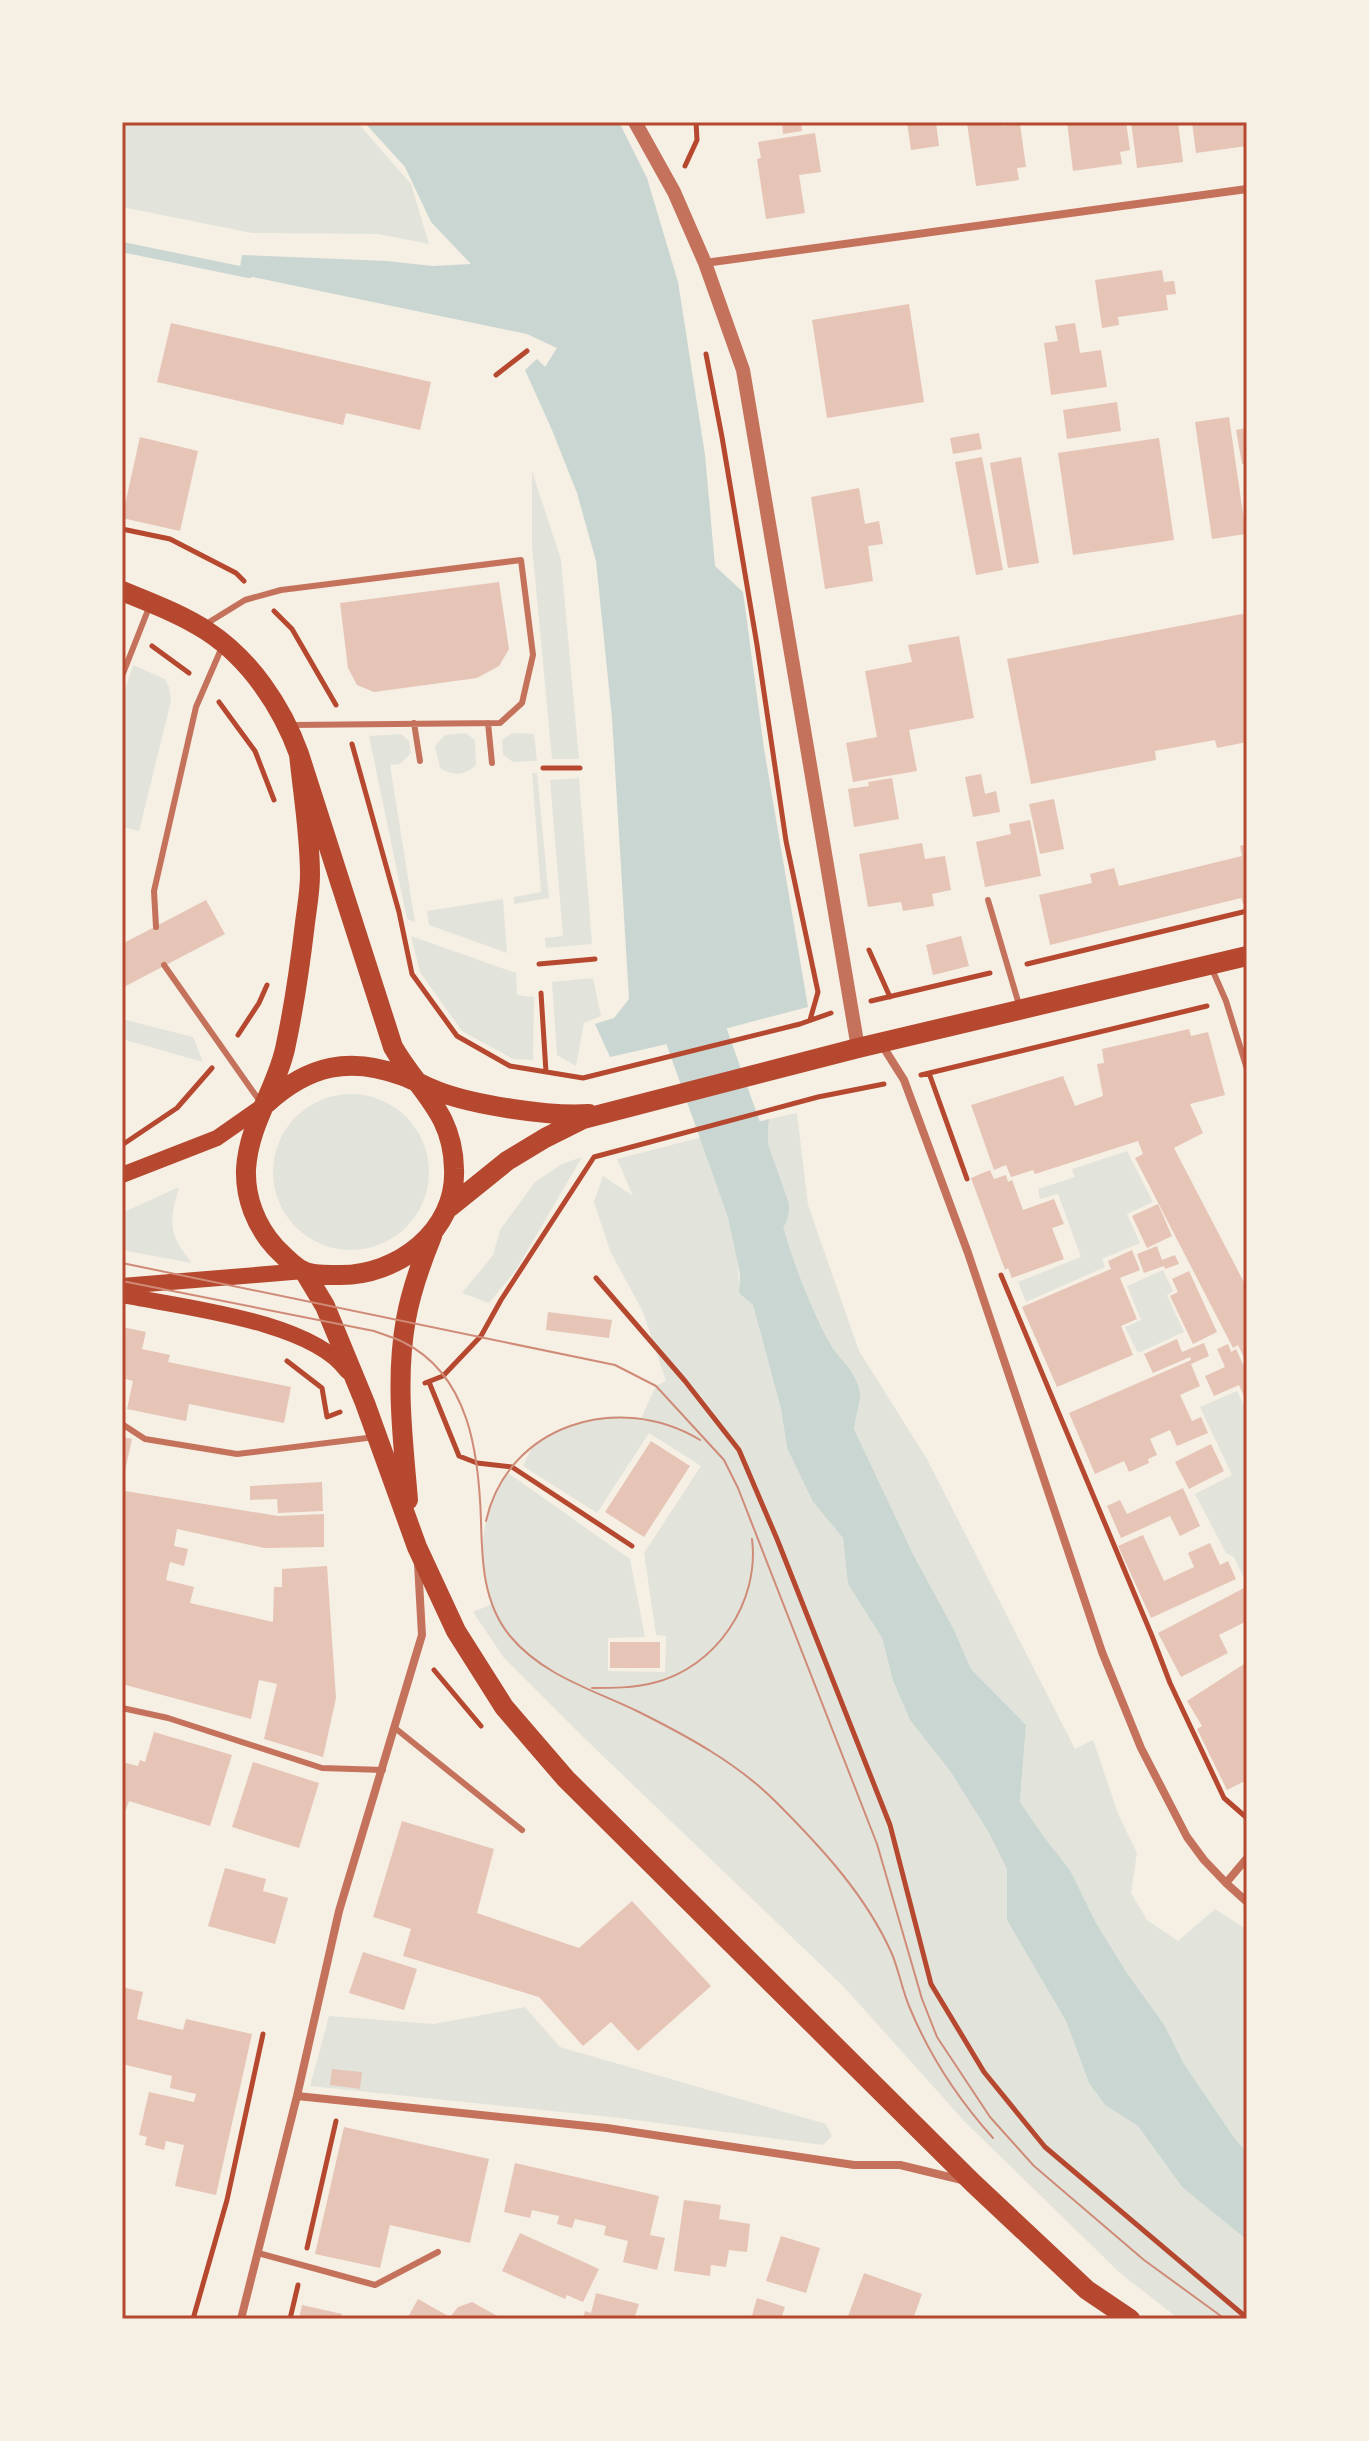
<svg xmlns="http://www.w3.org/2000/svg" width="1369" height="2441" font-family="Montserrat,sans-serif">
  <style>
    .green { fill: #e2e4dc }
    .water { fill: #c9d6d2 }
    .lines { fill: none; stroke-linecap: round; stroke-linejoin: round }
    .stream { stroke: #c9d6d2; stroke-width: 10 }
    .river { stroke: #c9d6d2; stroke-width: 62 }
    .building { fill: #e6c5b7 }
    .path { stroke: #b5482f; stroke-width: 5 }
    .service { stroke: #c5725c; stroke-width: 6 }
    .minor { stroke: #c5725c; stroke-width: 8 }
    .tertiary { stroke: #c5725c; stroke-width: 14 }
    .secondary { stroke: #b5482f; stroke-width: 16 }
    .primary { stroke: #b5482f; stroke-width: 20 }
    .tram { stroke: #cf8b77; stroke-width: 2 }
    .neatline { fill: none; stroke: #b5482f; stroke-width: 3 }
  </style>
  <rect width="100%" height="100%" fill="#f6efe4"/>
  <path class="green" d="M122,122H357L411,184L429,244L378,234L252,233L122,207Z
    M532,471L561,560L579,759H552L532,546Z
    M133,665L165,679L169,687L171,701L139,831L122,827V699Z
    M466,733L475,740L476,765C465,776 452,776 440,768L435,746L445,735Z
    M512,733L534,734L537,761L513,762L503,755L502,740Z
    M401,734L409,741L411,753L400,764L390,765L415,922L407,919L369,736Z
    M532,773H537L549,898L514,904V897L541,892Z
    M579,778L592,944L546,948L545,938L563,936L550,780Z
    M503,899L507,953L429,925L427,911Z
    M411,936L516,973L517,995L534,997L533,1060L513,1059L462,1031L420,972Z
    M593,978L601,1016L584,1023L576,1066L557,1055L552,982Z
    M122,1019L193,1037L203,1062L122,1039Z
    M273 1172a78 78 0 1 1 156 0a78 78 0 1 1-156 0Z
    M797,1113L808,1205L859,1351L927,1459L1075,1749L1093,1740L1119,1816L1137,1853L1131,1893L1147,1920L1178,1941L1215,1909L1247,1930V2152L1235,2139L1184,2064L1165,2026L1127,1973L1096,1923L1070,1870L1044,1837L1020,1802L1026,1725L971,1669L954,1630L913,1554L854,1429C855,1420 861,1399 860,1393C855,1367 840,1362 829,1342C799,1286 762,1182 769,1119Z
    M710,1135L717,1149L731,1158C723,1202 740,1248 739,1293L753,1305L781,1409L787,1448L813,1502L843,1538L848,1584L882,1638L893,1681L910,1720L950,1771L989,1833L1007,1869V1920L1066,2021L1089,2083L1105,2105L1138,2126L1182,2187L1247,2240V2319H1179L1120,2273L964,2121L844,1987L582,1736L504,1658L473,1612L492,1604C476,1554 480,1518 508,1473L630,1559L645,1637L608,1638V1671L665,1672L666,1636L656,1635L644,1553L701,1466L649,1433L597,1513L523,1466L532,1447L556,1431L583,1421L612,1416L641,1418L656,1386L666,1381L643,1312L610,1251L594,1202L603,1176L633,1196L617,1159Z
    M1127,1151L1153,1202L1127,1214L1140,1243L1102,1259L1105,1267L1026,1302L1018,1282L1081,1257L1058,1194L1040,1199L1038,1189L1075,1177L1072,1169Z
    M582,1157L516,1270L489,1303L462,1293L493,1255L500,1230L535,1182L562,1164Z
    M179,1187C169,1222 168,1234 192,1263L122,1250V1213Z
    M1163,1270L1173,1291L1167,1295L1184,1332L1138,1353L1125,1327L1141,1320L1127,1286Z
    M1237,1391L1247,1412V1575L1243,1576L1234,1557L1226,1553L1195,1494L1232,1475L1200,1407Z
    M525,2007L560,2047L826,2124L832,2136L823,2145L620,2118L310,2086L329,2016L434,2024Z"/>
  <path class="water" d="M364,122H619L647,178L678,282L705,455L715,566L743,592L764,749L808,1007L663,1045L610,1057L595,1024L614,1018L629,999L612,718L596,561L577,493L552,430L525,370L537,359L545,367L557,348L527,334L239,274L242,255L386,261L433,266L471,264L431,222L405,167Z
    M769,1119C762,1182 799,1286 829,1342C840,1362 855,1367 860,1393C861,1400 855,1420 854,1429L913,1554L954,1630L971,1669L1026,1725L1020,1802L1044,1837L1070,1870L1096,1923L1127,1973L1165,2026L1184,2064L1235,2139L1247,2152V2240L1182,2187L1138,2126L1105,2105L1089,2083L1066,2021L1007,1920V1869L989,1833L950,1771L910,1720L893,1681L882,1638L848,1584L843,1538L813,1502L787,1448L781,1409L753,1305L739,1293L740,1274L725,1203L731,1158L717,1149L710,1135Z"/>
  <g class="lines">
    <path class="stream" d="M122,247L249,273"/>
    <path class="river" d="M677,953L679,987L758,1209"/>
  </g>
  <path class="building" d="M782,122H801L802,131L783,134Z
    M907,122H936L939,146L911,150Z
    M1001,122L1002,126L1020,124L1026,167L1017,168L1019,180L976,186L967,123Z
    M1067,122H1126L1130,150L1120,152L1122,164L1073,171Z
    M1131,122H1178L1183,162L1137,168Z
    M1192,122H1245L1247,146L1196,153Z
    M815,133L821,172L799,175L805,213L766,219L757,159L761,158L758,142Z
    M1162,270L1164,282L1174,281L1176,294L1166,295L1168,310L1118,317L1119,325L1102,328L1095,280Z
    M909,304L924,402L827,418L812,320Z
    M171,323L431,382L420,430L346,413L343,425L157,382Z
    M1075,323L1080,353L1101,350L1107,387L1051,395L1044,343L1058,341L1055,326Z
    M1117,402L1121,431L1067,439L1063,410Z
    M1229,417L1246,534L1212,539L1195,422Z
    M1247,428V463L1242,464L1236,430Z
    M979,433L982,449L953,454L950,438Z
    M140,437L198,451L180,531L122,518Z
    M1159,438L1174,540L1073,555L1058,453Z
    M982,457L1003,570L976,575L955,462Z
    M1021,457L1039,563L1008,568L990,463Z
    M859,488L865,524L879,521L883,544L868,546L873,581L825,589L811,497Z
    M499,582L509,649L499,666L477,678L374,692L357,685L348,668L340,603Z
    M1247,613V742L1217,748L1215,740L1155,751L1156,760L1031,784L1007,659Z
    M959,636L974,718L909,730L917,771L853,782L846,743L877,737L865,671L912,662L908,645Z
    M981,774L985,794L996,791L1000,812L973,817L965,777Z
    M892,778L899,819L854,827L848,789L869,786L868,782Z
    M1054,799L1064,849L1040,854L1029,804Z
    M1030,820L1041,876L985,887L976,842L1011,834L1009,824Z
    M922,843L925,859L945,856L951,890L932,894L934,906L903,911L901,902L868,907L859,854Z
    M1247,844V903L1243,904L1241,898L1050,945L1039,895L1092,883L1090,874L1114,868L1119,886L1242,856L1240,846Z
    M206,900L225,934L122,988V944Z
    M961,936L969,966L933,975L926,945Z
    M1189,1029L1191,1036L1208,1032L1225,1095L1190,1104L1203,1133L1174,1148L1247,1288V1364L1238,1345L1233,1348L1135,1158L1143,1154L1138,1141L1035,1174L1033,1170L1011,1177L1006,1165L994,1170L971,1105L1063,1076L1075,1106L1103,1096L1097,1064L1104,1063L1102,1049Z
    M990,1170L994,1179L1006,1175L1008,1182L1012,1180L1023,1210L1054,1199L1064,1224L1052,1228L1064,1259L1012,1278L1008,1268L1005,1270L971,1178Z
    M1158,1204L1172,1236L1147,1248L1132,1216Z
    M1157,1246L1162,1260L1175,1255L1179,1264L1165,1269L1164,1266L1144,1273L1137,1254Z
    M1132,1250L1140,1270L1120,1278L1137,1319L1121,1326L1133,1355L1057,1387L1022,1307L1111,1269L1108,1261Z
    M1189,1271L1217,1332L1193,1344L1170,1296L1178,1292L1172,1279Z
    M548,1312L612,1320L609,1338L546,1330Z
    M122,1327L146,1332L142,1349L170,1355L168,1362L291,1387L284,1423L189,1404L186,1421L127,1409L133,1381L122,1378Z
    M1177,1339L1182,1352L1204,1343L1209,1356L1191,1364L1200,1386L1180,1395L1192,1421L1201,1417L1208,1433L1177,1446L1170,1430L1150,1439L1157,1455L1148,1459L1149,1463L1129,1472L1124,1461L1095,1474L1069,1413L1191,1360L1190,1357L1153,1373L1144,1354Z
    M1228,1344L1231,1352L1236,1349L1247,1373V1403L1239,1385L1214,1396L1205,1376L1225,1367L1217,1349Z
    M122,1437L132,1439L123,1480H122Z
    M651,1441L690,1466L644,1537L605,1512Z
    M1211,1444L1224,1471L1189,1489L1175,1462Z
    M322,1482L323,1511L278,1513L277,1499L250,1500V1486Z
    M1183,1488L1200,1526L1180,1536L1170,1516L1121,1538L1107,1506L1120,1500L1127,1514Z
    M125,1491L278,1516L324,1514V1547L264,1548L177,1529L174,1546L188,1549L184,1566L170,1562L166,1580L194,1587L190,1603L273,1622L274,1587H282V1569L327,1566L336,1698L323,1757L264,1739L277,1684L259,1680L251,1719L122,1684V1505Z
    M1143,1535L1164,1581L1194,1567L1188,1553L1210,1543L1220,1565L1228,1561L1236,1579L1151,1618L1118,1546Z
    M1246,1587L1247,1621L1219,1635L1228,1653L1181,1677L1158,1633Z
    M610,1642H660V1668H610Z
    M1247,1662V1780L1227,1790L1197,1729L1202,1726L1187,1701Z
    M154,1732L232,1755L210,1826L129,1801L122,1820V1762L138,1766L140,1760L145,1762Z
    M253,1762L319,1783L299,1848L232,1827Z
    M402,1821L494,1849L477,1913L579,1948L632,1901L711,1986L638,2051L611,2022L583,2046L539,1997L403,1956L411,1929L373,1917Z
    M225,1868L266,1879L263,1891L288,1898L275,1944L208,1926Z
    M363,1952L417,1969L404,2010L349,1993Z
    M122,1987L143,1992L137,2019L183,2030L186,2019L252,2034L216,2195L175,2186L184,2145L166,2141L164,2150L145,2145L147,2137L139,2135L149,2092L194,2102L196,2094L170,2088L172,2076L122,2064Z
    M332,2069L362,2072L360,2089L330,2085Z
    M344,2127L489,2159L470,2243L390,2225L380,2268L315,2254Z
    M515,2163L659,2196L650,2235L665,2238L657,2270L623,2262L628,2241L604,2235L606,2226L575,2219L572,2228L557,2224L559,2216L532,2210L530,2218L504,2212Z
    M684,2200L721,2205L719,2219L750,2224L747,2252L729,2250L726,2267L711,2265L710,2276L674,2271Z
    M520,2233L599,2269L583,2302L567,2295L565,2299L502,2271Z
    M781,2236L820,2248L806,2293L766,2281Z
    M864,2273L922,2294L913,2319H847Z
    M596,2293L639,2304L634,2319H583L585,2311L591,2313Z
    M757,2298L785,2307L781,2319H751Z
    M418,2299L450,2317L458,2307L472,2302L503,2319H407Z
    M302,2305L342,2314L341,2319H299Z"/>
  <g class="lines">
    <path class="path" d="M685,166L697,140L696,122
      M706,354L722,437L757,645L786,841L818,992L810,1020
      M496,375L527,351
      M122,529L170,539L236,573L244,581
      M274,611L292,629L336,705
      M152,646L189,673
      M219,702L255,751L274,800
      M352,744L399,912L412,974L457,1036L510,1066L583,1078L800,1024L831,1013
      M543,768H580
      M869,950L890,997
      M539,964L595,959
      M1027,964L1247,911
      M541,993L546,1072
      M871,1001L990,973
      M238,1035L259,1003L267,985
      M929,1073L967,1179
      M921,1075L1207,1006
      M122,1145L177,1108L212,1068
      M1001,1275L1152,1636L1170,1683L1224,1798L1247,1818
      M596,1278L685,1381L739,1450L777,1539L890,1825L931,1984L984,2072L1045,2147L1247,2318
      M287,1361L322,1388L327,1417L340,1412
      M429,1382L459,1456L477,1463L512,1467L632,1546
      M425,1383L443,1376L481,1336L501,1300L594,1157L818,1097L884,1084
      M434,1670L481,1726
      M307,2248L336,2121
      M193,2319L227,2200L263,2034
      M290,2319L298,2285"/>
    <path class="service" d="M206,624L245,600L281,590L521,560L533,655L522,703L500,723L291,725
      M122,676L150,605
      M414,723L420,761
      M488,723L492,763
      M988,900L1020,1008
      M156,927L154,891L196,707L222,647
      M164,965L261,1103
      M1212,969L1226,1001L1247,1069
      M122,1424L145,1439L237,1454L375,1437
      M122,1708L168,1718L322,1768L383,1770
      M395,1728L522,1830
      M258,2253L375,2285L438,2252"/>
    <path class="minor" d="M705,263L1247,189
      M882,1045L904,1080L968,1253L1102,1652L1141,1748L1187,1837L1204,1860L1226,1883L1247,1902
      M1226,1883L1247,1858
      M297,2096L607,2128L854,2165H900L962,2180
      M241,2319L297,2096L339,1911L422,1635L418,1564"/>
    <path class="tertiary" d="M635,122L674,192L705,263L743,370L858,1048"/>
    <path class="secondary" d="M122,1175L217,1138L263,1106
      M122,1286L304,1271
      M122,1295C181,1307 312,1321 347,1371"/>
    <path class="primary" d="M122,591C151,603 181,614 207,631C250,659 282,707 299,754L393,1047C419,1092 453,1112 454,1169C457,1231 397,1276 339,1275C328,1275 313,1276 303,1271C293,1266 283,1255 275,1247C256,1226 245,1198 246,1169C249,1123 275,1092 285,1049C294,1007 300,966 305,923C307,907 310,891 310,875C310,835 303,794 299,754
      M267,1103C309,1065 350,1056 403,1076C415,1080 425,1087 437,1091C473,1105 551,1117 589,1114
      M450,1207L507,1161L545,1138L583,1119L858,1048L1247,956
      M304,1271L325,1306L365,1403L417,1547L456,1631L504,1707L566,1779L973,2183L1087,2290L1130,2319
      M408,1500C403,1440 395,1379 406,1319C411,1291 421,1263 432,1236"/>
    <path class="tram" d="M122,1263L615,1365L656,1386L724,1460L738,1488L877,1844L922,1999L937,2037L990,2117L1034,2166L1144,2260L1225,2319
      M122,1281L374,1331C384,1335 394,1337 403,1342C470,1375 479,1455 481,1521C482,1561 483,1603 510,1636C543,1676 594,1690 639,1712C687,1736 737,1763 775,1801C820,1846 866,1895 892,1954C899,1971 902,1989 909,2006C929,2055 958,2099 993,2138
      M486,1521C508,1424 619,1391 700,1440
      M592,1688C613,1688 633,1688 653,1683C716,1668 760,1602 752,1539"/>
  </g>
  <rect width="1369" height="2441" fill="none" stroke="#f6efe4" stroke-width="248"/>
  <rect x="124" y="124" width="1121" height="2193" class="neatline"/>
</svg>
